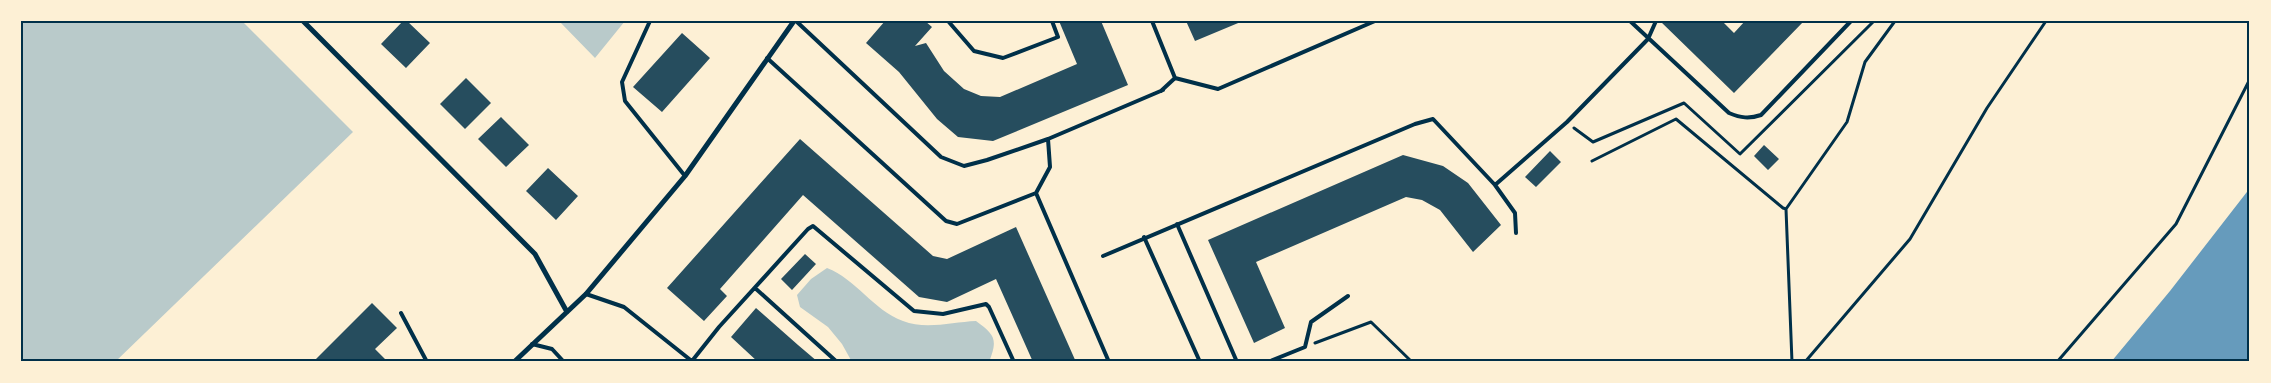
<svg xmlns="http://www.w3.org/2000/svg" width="2271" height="383" font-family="'Sofia Sans Condensed',sans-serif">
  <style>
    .green { fill: #b9caca }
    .water { fill: #669bbc }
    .building { fill: #264d5e }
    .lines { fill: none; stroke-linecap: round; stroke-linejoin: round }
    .path { stroke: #003049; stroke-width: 3 }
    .service { stroke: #003049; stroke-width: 4 }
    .minor { stroke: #003049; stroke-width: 5 }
    .neatline { fill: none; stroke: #003049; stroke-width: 2 }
  </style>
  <rect width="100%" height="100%" fill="#fdf0d5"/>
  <path class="green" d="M21,21H242L353,132L115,362H21Z
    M559,21H625L595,58Z
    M827,268C856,279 873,310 903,321C925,330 953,322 976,321C995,335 998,339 989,362H852L842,344L828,327L800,307L797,295L811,279Z"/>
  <path class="water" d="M2250,188V362H2111L2170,291Z"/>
  <path class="building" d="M403,21H407L430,43L406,68L381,44Z
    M885,21H925L932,27L915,46L926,43L944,71L964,89L981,96L1000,97L1077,64L1059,21H1101L1128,85L993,141L958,137L937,119L899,72L866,43Z
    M1186,21H1243L1195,41Z
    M1660,21H1722L1734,33L1745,21H1804L1734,93Z
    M682,33L710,58L662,112L633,87Z
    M466,78L491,103L465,129L440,104Z
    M501,117L529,145L506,167L478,139Z
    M800,139L933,256L947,259L1016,227L1076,362H1033L996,279L947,302L919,297L803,195L720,289L727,296L704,321L667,288Z
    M1764,145L1779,159L1768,170L1754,156Z
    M1550,151L1561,162L1536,187L1525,177Z
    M1403,155L1443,166L1468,183L1501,225L1473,252L1440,210L1422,200L1406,197L1256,262L1285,328L1254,343L1208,240Z
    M548,168L578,196L556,220L526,191Z
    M805,254L816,264L792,290L781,279Z
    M372,303L397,328L375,349L388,362H313Z
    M756,308L798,345L818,362H758L731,337Z"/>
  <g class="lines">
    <path class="path" d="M1574,128L1593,142L1684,103L1740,154L1874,21
      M1592,161L1676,119L1783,208L1786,209L1847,122L1865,62L1895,21
      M1786,209L1792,362
      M1315,343L1371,322L1412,362
      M1805,362L1910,239L1987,108L2046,21
      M2057,362L2176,224L2250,79"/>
    <path class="service" d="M650,21L622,82L625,101L685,176
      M796,21L941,157L964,166L987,160L1048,139L1050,167L1036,193L1109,362
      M948,21L974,51L1003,58L1058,37L1052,21
      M1152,21L1175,78
      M1630,21L1729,113C1741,118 1749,119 1761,115L1851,21
      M767,58L946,221L957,224L1036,193
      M1161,91L1175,78L1218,89L1375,21
      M1048,139L1163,90
      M1495,185L1515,213L1516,233
      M1177,224L1237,362
      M1144,237L1200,362
      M1103,256L1415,124L1433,119L1495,185L1567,122L1648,39L1656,21
      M755,288L837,362
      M586,294L624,307L693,362
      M401,313L427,362
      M532,344L552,349L564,362
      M692,361L719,327L808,229L813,226L914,311L943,314L986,304L989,307L1014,362
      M1268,362L1305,347L1311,322L1348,296"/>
    <path class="minor" d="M303,21L535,254L567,312
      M514,362L586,294L685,176L794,21"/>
  </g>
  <rect width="2271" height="383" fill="none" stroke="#fdf0d5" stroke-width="45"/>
  <rect x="22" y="22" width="2226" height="338" class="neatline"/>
</svg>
